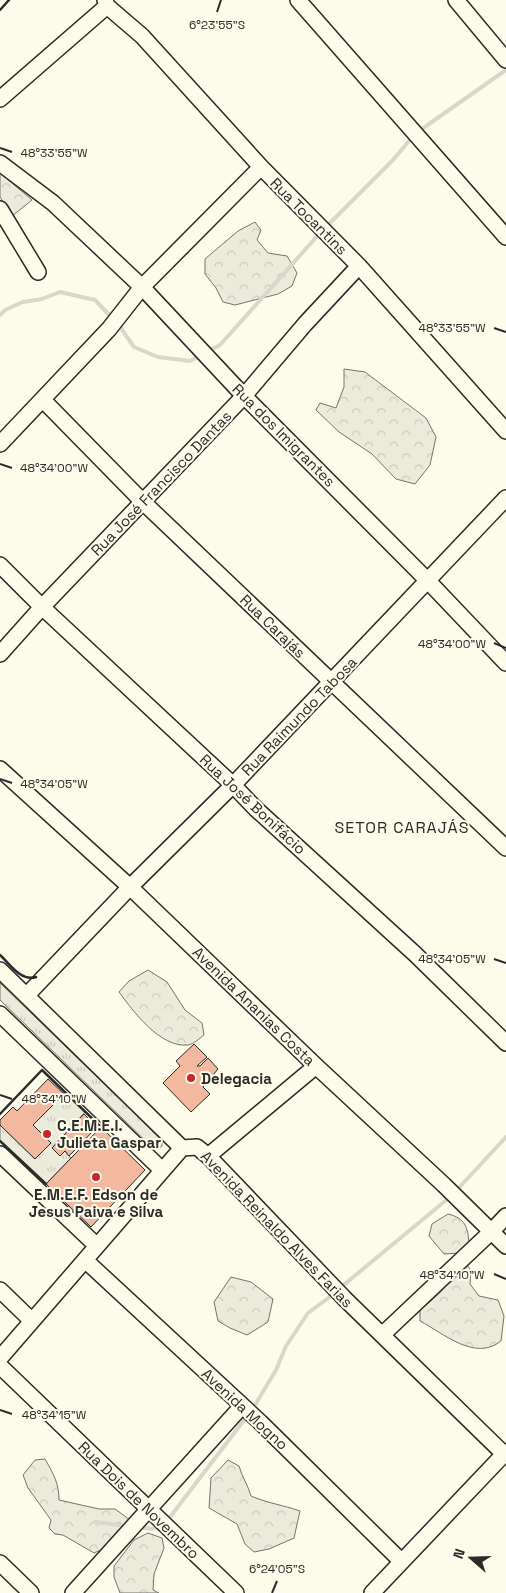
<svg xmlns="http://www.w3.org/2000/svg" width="506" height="1593" font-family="'Space Grotesk',sans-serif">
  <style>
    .grass { fill: url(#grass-tufts); stroke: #74746e }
    .forest { fill: url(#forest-crowns); stroke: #74746e }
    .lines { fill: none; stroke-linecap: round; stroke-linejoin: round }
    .stream { stroke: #d8d7c9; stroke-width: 4 }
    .building { fill: #f2b8a0; stroke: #2b2b2b }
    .minor-casing { stroke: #2b2b2b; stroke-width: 18 }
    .minor { stroke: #fdfbea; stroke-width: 15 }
    .wall { stroke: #2b2b2b; stroke-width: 2.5 }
    .ticks { fill: none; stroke: #2b2b2b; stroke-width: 2 }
    .poi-dot { fill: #c62828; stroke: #fdfbea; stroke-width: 2 }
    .labels { text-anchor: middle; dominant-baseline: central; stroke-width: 4; stroke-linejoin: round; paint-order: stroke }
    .street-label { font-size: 15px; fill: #2b2b2b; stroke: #fdfbea }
    .poi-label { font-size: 15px; font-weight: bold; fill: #2b2b2b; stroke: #fdfbea; text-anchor: start }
    .neighbourhood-label { font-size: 16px; letter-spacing: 1px; fill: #2b2b2b; stroke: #fdfbea }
    .ticks-label { font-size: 12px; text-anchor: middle; fill: #2b2b2b; stroke: #fdfbea; stroke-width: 4; stroke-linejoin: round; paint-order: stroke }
  </style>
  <defs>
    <pattern id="grass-tufts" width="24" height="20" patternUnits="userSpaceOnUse" patternTransform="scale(1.25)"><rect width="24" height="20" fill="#ecebdb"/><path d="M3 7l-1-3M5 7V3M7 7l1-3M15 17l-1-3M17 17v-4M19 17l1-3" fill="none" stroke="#cbcabc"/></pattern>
    <pattern id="forest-crowns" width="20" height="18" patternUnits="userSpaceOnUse" patternTransform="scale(1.25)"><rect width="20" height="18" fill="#ecebdb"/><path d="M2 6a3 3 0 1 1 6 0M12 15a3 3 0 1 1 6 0" fill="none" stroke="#cbcabc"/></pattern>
  </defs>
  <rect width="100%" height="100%" fill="#fdfbea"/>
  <path class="grass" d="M0,983L159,1137L162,1141V1146L158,1149L153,1148L0,1000Z
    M65,1092L85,1112L52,1148L60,1156L65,1151L71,1158L46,1184L0,1141V1125L35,1159L51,1143L33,1125Z"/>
  <path class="forest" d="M0,173L32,200L12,216L0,197Z
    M255,222L261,230L257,240L268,253L287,256L297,273L292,286L278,294L235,305L223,302L216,288L205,274V259L238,231Z
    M344,369L365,372L426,418L436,437L430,465L415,484L396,479L372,454L339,432L316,410L320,403L336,408L344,387Z
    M148,970L167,982L185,1010L202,1023L204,1035C200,1038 194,1044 188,1045C160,1048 133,1011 119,992L129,981Z
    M448,1214C465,1218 468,1227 469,1244L460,1253L444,1254L429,1236L432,1224Z
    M467,1265L471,1270L470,1284L479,1296L498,1300L504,1316L501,1341C475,1362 443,1333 420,1321V1311C433,1297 446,1292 452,1273Z
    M231,1277L251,1282L273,1299L268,1322L247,1335L230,1328L218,1321L214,1302Z
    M45,1459C53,1473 59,1483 59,1500L99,1509H115L130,1520L103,1549L94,1553L63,1535L55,1534L49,1528L51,1520L28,1488L23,1475L35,1460Z
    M228,1460L239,1466C242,1477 248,1485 251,1496C267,1503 283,1505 300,1511L294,1538L269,1549L254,1552L245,1544L237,1524L209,1508L211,1478Z
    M148,1533L162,1538L164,1548L154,1574L153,1590L159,1593H120L114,1577V1566L134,1540Z"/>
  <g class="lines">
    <path class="stream" d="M419,131L506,70
      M325,228L393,160L413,136
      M0,315L5,310L23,302L42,299L60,292L95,300L113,319
      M118,324L134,347L158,357L190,361L200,356
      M208,351L220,345L320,233
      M455,1192L506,1137
      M340,1288L450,1197
      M252,1410L276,1370L286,1346L308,1313L335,1293
      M167,1521L248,1415
      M95,1522L128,1526
      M137,1527L152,1529L162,1525"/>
  </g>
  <path class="building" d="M194,1044L207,1057L197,1066H200L208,1058L218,1069L203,1087L210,1094L191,1112L163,1083L180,1066L176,1061Z
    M48,1079L64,1094L33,1125L51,1143L35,1159L0,1125V1120L13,1107L17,1111Z
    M84,1114L97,1127L69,1156L65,1151L60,1156L52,1148Z
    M101,1127L145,1170L91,1227L46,1184Z"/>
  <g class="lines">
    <g class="minor-casing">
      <path id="minor" d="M105,0L107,6L142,36L261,167L359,266L506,431
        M298,0L506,237
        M456,0L506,60
        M0,99L107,6
        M0,163L53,203L142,287L244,396L428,581L506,663
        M0,209L38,272
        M43,400L143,502L506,848
        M0,444L109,329L142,287L261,167
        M0,565L42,607L233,785L256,809L415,954L506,1043
        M0,654L42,607L244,396L305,324L359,266
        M0,769L130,887L316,1066L444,1185L506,1246
        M0,970L182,1148L197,1147L208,1156L345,1299L506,1456
        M27,995L130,887L233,785L506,498
        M0,1014L162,1170
        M0,1154L97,1246
        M208,1156L316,1066
        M85,1260L260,1422L401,1561
        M0,1290L32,1321
        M382,1335L492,1231L506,1216
        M0,1358L182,1148
        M0,1366L236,1593
        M0,1563L31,1593
        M73,1593L242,1406
        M372,1593L506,1452"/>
    </g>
    <use href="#minor" class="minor"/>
    <path class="wall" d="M0,10L9,0
      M0,955C10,964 21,982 36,977
      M0,1114L42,1070L101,1127
      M0,1141L46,1184"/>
  </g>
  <path class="ticks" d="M217,12L221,0M0,148L12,152M494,328L506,332M0,464L12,468M494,643L506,648M0,779L12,783M494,959L506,963M0,1095L12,1099M494,1274L506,1279M0,1410L12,1414M272,1593L277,1581"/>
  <g class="poi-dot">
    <circle cx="191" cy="1078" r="5"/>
    <circle cx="47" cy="1134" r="5"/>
    <circle cx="96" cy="1177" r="5"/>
  </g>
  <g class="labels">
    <g class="street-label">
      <text transform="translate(309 216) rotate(45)">Rua Tocantins</text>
      <text transform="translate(284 435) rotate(45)">Rua dos Imigrantes</text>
      <text transform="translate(161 483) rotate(-46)">Rua José Francisco Dantas</text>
      <text transform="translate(273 626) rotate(44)">Rua Carajás</text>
      <text transform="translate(299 716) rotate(-46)">Rua Raimundo Tabosa</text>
      <text transform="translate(253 804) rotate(43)">Rua José Bonifácio</text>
      <text transform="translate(254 1006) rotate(44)">Avenida Ananias Costa</text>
      <text transform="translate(277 1229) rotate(46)">Avenida Reinaldo Alves Farias</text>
      <text transform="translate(245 1409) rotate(43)">Avenida Mogno</text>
      <text transform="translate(139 1500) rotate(44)">Rua Dois de Novembro</text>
    </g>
    <g class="poi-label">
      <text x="201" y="1078">Delegacia</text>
      <text x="57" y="1125">C.E.M.E.I.<tspan x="57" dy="17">Julieta Gaspar</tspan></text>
      <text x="96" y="1194" text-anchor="middle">E.M.E.F. Edson de<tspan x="96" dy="17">Jesus Paiva e Silva</tspan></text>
    </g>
    <g class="neighbourhood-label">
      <text x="402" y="827">SETOR CARAJÁS</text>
    </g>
  </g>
  <g class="ticks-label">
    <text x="217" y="29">6°23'55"S</text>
    <text x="54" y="157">48°33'55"W</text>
    <text x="452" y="332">48°33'55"W</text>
    <text x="54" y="472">48°34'00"W</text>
    <text x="452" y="648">48°34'00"W</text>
    <text x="54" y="788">48°34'05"W</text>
    <text x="452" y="963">48°34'05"W</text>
    <text x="54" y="1103">48°34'10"W</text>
    <text x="452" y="1279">48°34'10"W</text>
    <text x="54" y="1419">48°34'15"W</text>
    <text x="277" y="1573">6°24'05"S</text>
  </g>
  <g transform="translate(471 1558) rotate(290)" stroke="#fdfbea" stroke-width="4" paint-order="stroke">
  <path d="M0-4L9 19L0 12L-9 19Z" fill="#2b2b2b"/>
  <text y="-8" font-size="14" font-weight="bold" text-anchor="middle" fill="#2b2b2b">N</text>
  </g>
</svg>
